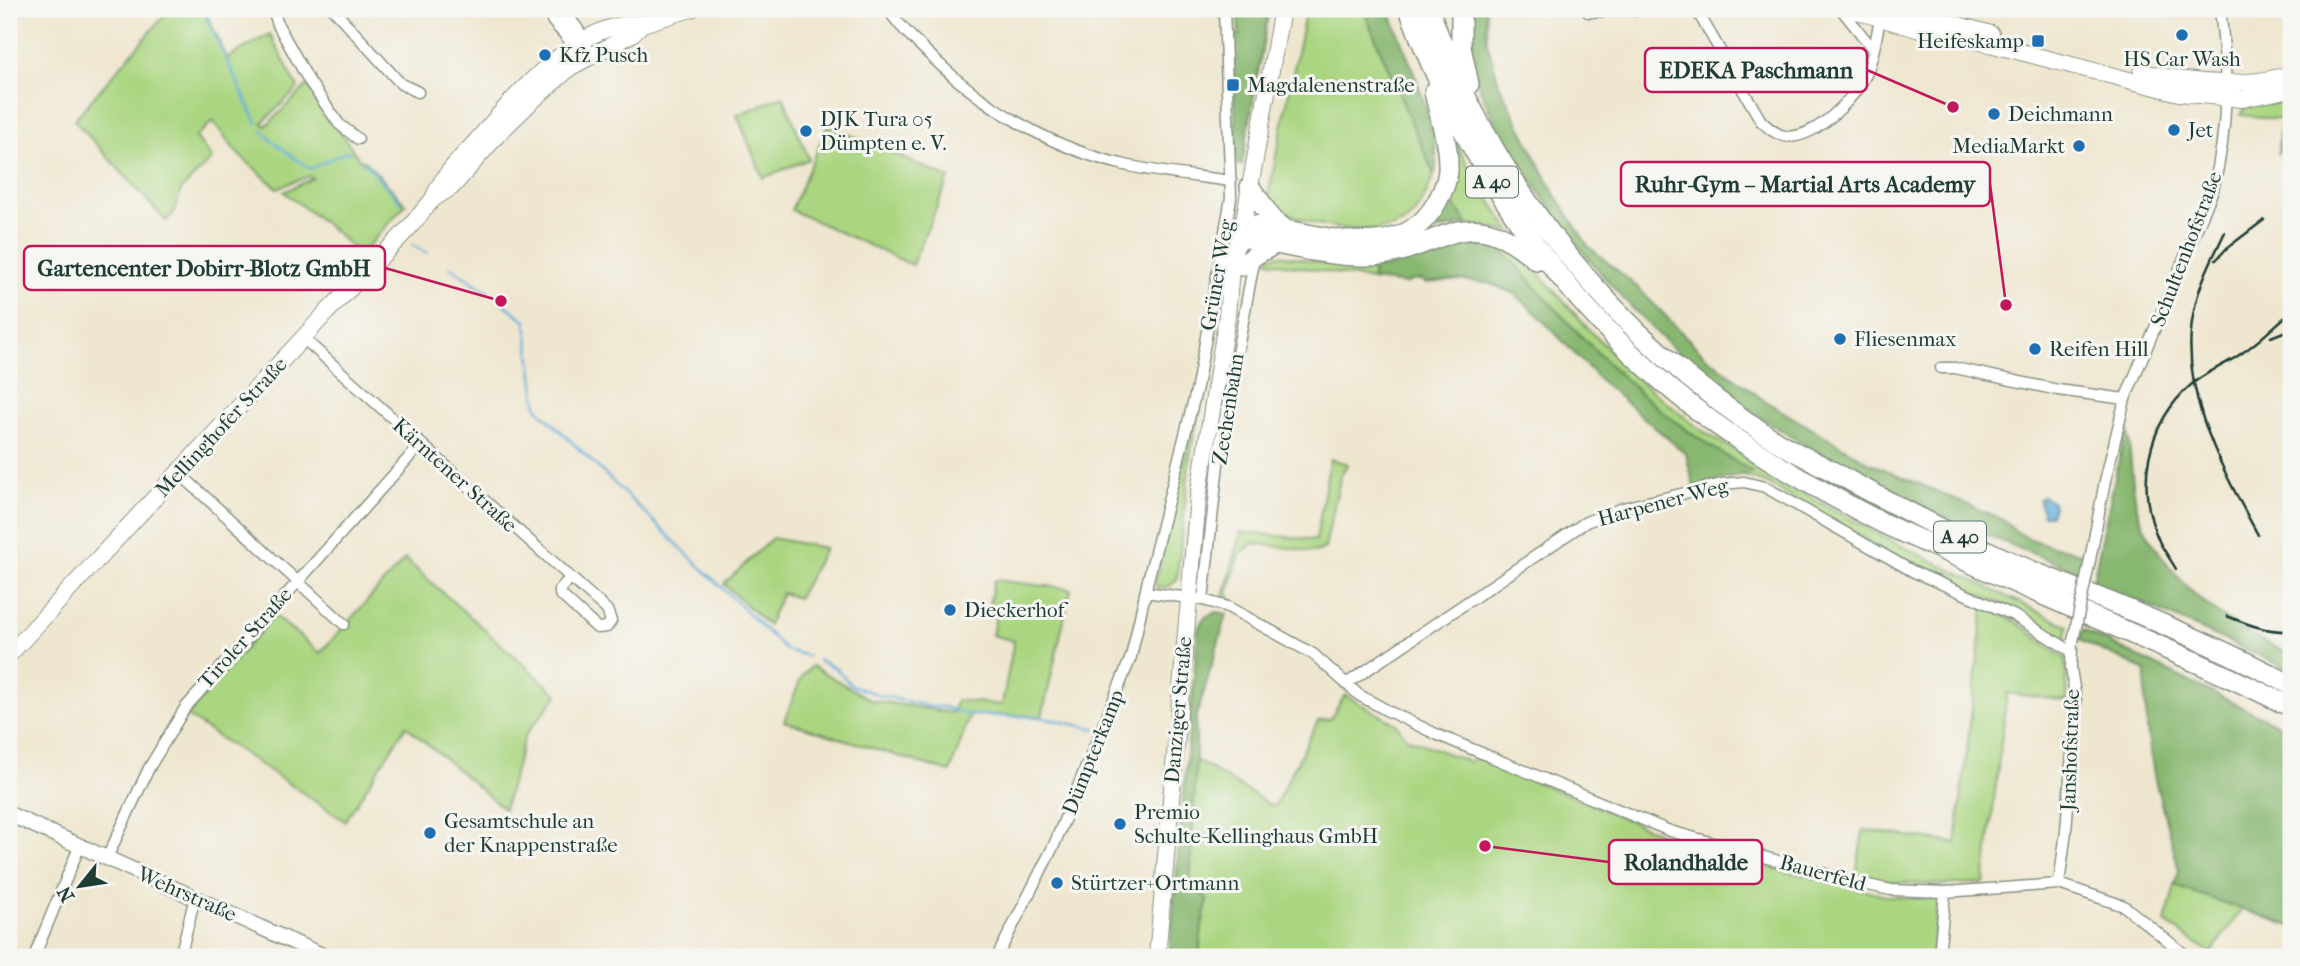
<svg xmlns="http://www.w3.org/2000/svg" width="2300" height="966" font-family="'IM FELL French Canon',serif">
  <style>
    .green { fill: #abd681; stroke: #658a5a; stroke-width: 2 }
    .forest { fill: #88b76f; stroke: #547a52; stroke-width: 2 }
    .water { fill: #63aedb; stroke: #417688; stroke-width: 2 }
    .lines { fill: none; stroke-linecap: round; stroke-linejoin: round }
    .stream { stroke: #63aedb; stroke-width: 2.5 }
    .minor-casing { stroke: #879282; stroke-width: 13 }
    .tertiary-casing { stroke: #879282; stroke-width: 17 }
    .secondary-casing { stroke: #879282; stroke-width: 18 }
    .motorway-casing { stroke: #879282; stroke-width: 22 }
    .minor { stroke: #fff; stroke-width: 10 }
    .tertiary { stroke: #fff; stroke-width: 14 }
    .secondary { stroke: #fff; stroke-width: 16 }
    .motorway { stroke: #fff; stroke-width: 19 }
    .rail { stroke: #1f3d34; stroke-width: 2.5 }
    .minor-bridge-casing { stroke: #879282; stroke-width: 13; stroke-linecap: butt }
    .minor-bridge { stroke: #fff; stroke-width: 10 }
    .poi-dot { fill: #1f6fb2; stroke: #f6f6f2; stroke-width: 2.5 }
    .labels { text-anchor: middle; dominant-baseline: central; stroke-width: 6; stroke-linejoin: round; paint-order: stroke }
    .shield { fill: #f6f6f2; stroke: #60746d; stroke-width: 2 }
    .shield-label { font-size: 19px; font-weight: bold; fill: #1f3d34 }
    .poi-label { font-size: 21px; fill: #1f3d34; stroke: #f6f6f2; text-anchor: start }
    .street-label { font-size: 21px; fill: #1f3d34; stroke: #f6f6f2 }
    .leader { fill: none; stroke: #c2185b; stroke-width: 2.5 }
    .callout-dot { fill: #c2185b; stroke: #f6f6f2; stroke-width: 2.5 }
    .callout { fill: #f6f6f2; stroke: #c2185b; stroke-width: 2.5 }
    .callout-label { font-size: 23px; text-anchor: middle; font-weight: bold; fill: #1f3d34 }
  </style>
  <rect width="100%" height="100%" fill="#f6f6f2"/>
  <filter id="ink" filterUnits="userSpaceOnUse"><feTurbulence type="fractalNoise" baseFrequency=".0143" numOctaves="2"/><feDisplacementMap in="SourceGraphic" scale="14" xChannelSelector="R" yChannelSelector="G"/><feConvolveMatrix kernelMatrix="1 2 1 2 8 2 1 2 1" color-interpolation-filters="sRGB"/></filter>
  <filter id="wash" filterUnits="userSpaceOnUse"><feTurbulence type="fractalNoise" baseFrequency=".00686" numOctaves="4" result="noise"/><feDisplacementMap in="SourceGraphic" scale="28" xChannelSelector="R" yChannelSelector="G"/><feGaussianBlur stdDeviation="1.57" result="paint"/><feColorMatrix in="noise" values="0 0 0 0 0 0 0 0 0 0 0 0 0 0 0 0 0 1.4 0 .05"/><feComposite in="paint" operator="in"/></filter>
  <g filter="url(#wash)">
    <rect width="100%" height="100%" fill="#efe6cf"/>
    <path class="green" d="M170,9H204L227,58L270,34L298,88L262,123L266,126L308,85L359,159L365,161L406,204L360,255L333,230L284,192L313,178L309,176L277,188L237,153L213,121L196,137L212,159L181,190L173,214L166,221L74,120Z
      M1306,9H1363L1434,175C1427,191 1421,210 1406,221C1381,238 1322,228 1296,217C1287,213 1280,207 1272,203L1269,191Z
      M783,96L809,159L763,178L737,115Z
      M2291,96V115L2286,120L2240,115L2248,104Z
      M828,125L949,178L912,265L791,210Z
      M1448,129L1474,176L1511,232L1467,224L1449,196Z
      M1485,240L1507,246L1533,267L1593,334L1646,386L1698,428L1814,499L1895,543L2068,626L2065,642L2014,609L1916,568L1768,484L1743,475L1751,471C1719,452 1687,432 1658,408C1600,360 1550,302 1499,248L1465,245Z
      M1280,255L1354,268H1373L1372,280L1268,261L1270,257Z
      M1209,355L1190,457L1177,579L1170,586L1158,589L1155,583Z
      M1330,459L1348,464L1341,474L1325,548L1316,552L1253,543L1240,554L1228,592L1232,604L1223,600L1241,532L1316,540Z
      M772,538L825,548L798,598L782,593L768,625L724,584Z
      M405,559L558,695L525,735L504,809L406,726L345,821L187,716L274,615L320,653Z
      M994,580L1071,589L1042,716L970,715L950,772L784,721L802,676L812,666L871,700L952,713L957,700L1002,705L1014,641L992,635L996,617L987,615Z
      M1984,605L2017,622L2061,656L2065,657L2068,701L2007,693L1984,883C1940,886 1899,885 1856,876L1863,830L1956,843Z
      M1345,695L1396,724L1407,738L1469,762L1477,757L1671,838L1785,871L1889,896L1938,899L1932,957H1199L1202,925L1208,900L1190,885L1196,760L1274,807L1318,721L1330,719Z
      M2175,886L2242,909L2211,953L2165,922Z"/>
    <path class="forest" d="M1241,9H1269L1242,165H1237L1232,36L1239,35L1238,21Z
      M1363,9H1388C1402,42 1447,144 1434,175Z
      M1468,9H1486L1487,42L1500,87L1551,187L1588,246L1636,286L1703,354L1765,401L1872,464L2004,520C2022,543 2056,546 2084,554L2080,572C1974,532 1870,487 1774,426C1680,366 1598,280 1536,188C1509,149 1478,98 1468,51C1466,38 1468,22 1468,9Z
      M2291,115V143L2278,153L2280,125Z
      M1449,196L1467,224L1429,232L1427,228Z
      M1465,245L1499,247C1550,302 1600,361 1658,408C1688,433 1719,452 1752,472L1694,487L1686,454L1601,381L1535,312L1515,294L1491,284L1462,280L1425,283L1422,280L1410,281L1407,284L1372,280L1373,268L1390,266Z
      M2127,422C2130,449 2131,476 2136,503C2139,521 2151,541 2161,555C2198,607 2235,628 2291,655V670L2093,581Z
      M1218,612L1227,614L1196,718V760L1190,884L1208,899L1202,925L1199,957H1169L1198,630C1202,618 1206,615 1218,612Z
      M2083,630L2291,731V926L2175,886L2179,870L2155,780L2148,737L2145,700L2146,671L2079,640Z"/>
    <path class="water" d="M2043,496L2053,502L2054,507L2051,515H2043L2039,499Z"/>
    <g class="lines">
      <path class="stream" d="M202,9L257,123
        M262,130L272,141L310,169L345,152L350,153
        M361,163H365L402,203
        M412,245L427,253
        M450,267L488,292
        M498,299L526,321L537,407L543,414L786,650L808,656
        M818,660L836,668L851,685L879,695L931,707H943L970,715L1040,717L1096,729"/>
    </g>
  </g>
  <g filter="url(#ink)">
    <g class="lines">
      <g class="minor-casing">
        <path id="minor" d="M273,9L278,25L309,81L339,124L358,139
          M333,9L401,84L418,92
          M888,9C900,28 919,44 935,60C987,110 1054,149 1125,165C1160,173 1196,176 1231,181
          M1696,9L1761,121C1769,128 1775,134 1784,136C1813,142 1857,97 1867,72C1874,56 1876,37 1880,19
          M1841,9L1873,49
          M9,10L10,9
          M1588,12L1655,9
          M303,338L607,610L611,621L607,627L597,628L560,594V589L570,578
          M1941,368H1955L2058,390L2125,399
          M178,472L344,624
          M2090,560L2105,481L2125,399L2213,190C2229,126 2228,74 2220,9
          M1146,592L1203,600L1228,607L1313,654L1359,695L1388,711L1438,735L1670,831L1854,882L1891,890L1945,892L2059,884L2124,906L2188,957
          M1203,600L1220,446L1253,267
          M1346,684L1586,522L1623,508L1722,484L1744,482L1765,487L1914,572L2013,615L2071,651
          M107,858L149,768L185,708L421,444
          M2059,884L2066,831L2076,701L2071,668L2072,647
          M34,957L80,845
          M180,957L195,897
          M997,957L1054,845L1131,657L1148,580L1197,387L1231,198L1224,9
          M1939,957L1945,892"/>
      </g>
      <g class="tertiary-casing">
        <path id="tertiary" d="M548,9L555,21L582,51
          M558,9C571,22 581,34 587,52
          M9,814L326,957"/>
      </g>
      <g class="secondary-casing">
        <path id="secondary" d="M1850,9L1930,33L1982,42L2179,93L2243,99L2291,89
          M1900,9L1991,34
          M2142,72C2192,83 2242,89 2291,74
          M433,199C442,175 461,158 478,139C514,97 581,18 642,24
          M9,655L326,313L408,229L433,199L452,187L499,133L531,102L571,67L632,34L642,24L691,9
          M1157,957L1198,498L1227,316L1231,267L1235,248L1241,237L1282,9"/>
      </g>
      <g class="motorway-casing">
        <path id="motorway" d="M1409,9C1463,157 1551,288 1672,390C1731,440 1801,480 1869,516C1895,530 1923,541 1949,553C2063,606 2179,651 2291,707
          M1429,9C1492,186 1617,340 1776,441C1797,454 1820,464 1841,476C1891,503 1942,530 1994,554C2031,572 2071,586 2110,602C2171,627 2233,654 2291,685
          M1461,9V47L1469,84
          M1250,187L1272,219L1286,230
          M1243,224C1258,226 1272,227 1286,230C1339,239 1404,261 1437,202C1442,193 1447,181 1448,171C1449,145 1440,117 1434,92
          M1241,237C1282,244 1326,257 1368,256C1440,254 1464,195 1536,260
          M1241,266L1257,254L1277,243"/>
      </g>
      <use href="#minor" class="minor"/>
      <use href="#tertiary" class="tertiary"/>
      <use href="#secondary" class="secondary"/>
      <use href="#motorway" class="motorway"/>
      <path class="rail" d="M2225,232C2214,255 2202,278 2196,302C2174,384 2220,465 2258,535
        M2216,260L2227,248L2264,220
        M2271,337L2291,329
        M2176,569C2171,560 2164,551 2159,541C2135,487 2146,424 2192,384C2207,371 2226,365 2242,353C2259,342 2275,325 2291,312
        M2227,616C2249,625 2267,632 2291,631"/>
      <g class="minor-bridge-casing">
        <path id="minor-bridge" d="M2073,641L2090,560"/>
      </g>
      <use href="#minor-bridge" class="minor-bridge"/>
    </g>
  </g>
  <g class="poi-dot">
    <circle cx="2182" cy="35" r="7"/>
    <rect x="2031" y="34" width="14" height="14" rx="3.5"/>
    <circle cx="545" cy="55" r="7"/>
    <rect x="1226" y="78" width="14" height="14" rx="3.5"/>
    <circle cx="1994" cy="114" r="7"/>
    <circle cx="2174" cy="130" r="7"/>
    <circle cx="806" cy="131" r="7"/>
    <circle cx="2079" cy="146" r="7"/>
    <circle cx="1840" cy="339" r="7"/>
    <circle cx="2035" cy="349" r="7"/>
    <circle cx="950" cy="610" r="7"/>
    <circle cx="1120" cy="824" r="7"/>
    <circle cx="430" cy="833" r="7"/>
    <circle cx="1057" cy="883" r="7"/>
  </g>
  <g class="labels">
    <g class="shield">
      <rect x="1466" y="166.5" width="52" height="31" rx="5"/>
      <rect x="1934" y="521.5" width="52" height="31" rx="5"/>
    </g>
    <g class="shield-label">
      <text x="1492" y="182">A 40</text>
      <text x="1960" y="537">A 40</text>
    </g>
    <g class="poi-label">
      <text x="2024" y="41" text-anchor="end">Heifeskamp</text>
      <text x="559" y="55">Kfz Pusch</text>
      <text x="2182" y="59" text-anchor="middle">HS Car Wash</text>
      <text x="1247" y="85">Magdalenenstraße</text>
      <text x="2008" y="114">Deichmann</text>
      <text x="820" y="119">DJK Tura 05<tspan x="820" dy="24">Dümpten e. V.</tspan></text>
      <text x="2188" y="130">Jet</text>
      <text x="2065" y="146" text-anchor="end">MediaMarkt</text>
      <text x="1854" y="339">Fliesenmax</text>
      <text x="2049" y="349">Reifen Hill</text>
      <text x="964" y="610">Dieckerhof</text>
      <text x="1134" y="812">Premio<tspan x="1134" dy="24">Schulte-Kellinghaus GmbH</tspan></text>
      <text x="444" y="821">Gesamtschule an<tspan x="444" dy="24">der Knappenstraße</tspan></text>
      <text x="1071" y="883">Stürtzer+Ortmann</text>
    </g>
    <g class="street-label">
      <text transform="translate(2186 249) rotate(-69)">Schultenhofstraße</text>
      <text transform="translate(1217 275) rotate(-80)">Grüner Weg</text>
      <text transform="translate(1228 409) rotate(-81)">Zechenbahn</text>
      <text transform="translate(221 427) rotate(-47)">Mellinghofer Straße</text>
      <text transform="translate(455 475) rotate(42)">Kärntener Straße</text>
      <text transform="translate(1663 502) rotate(-15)">Harpener Weg</text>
      <text transform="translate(245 638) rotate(-48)">Tiroler Straße</text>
      <text transform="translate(1178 710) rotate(-85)">Danziger Straße</text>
      <text transform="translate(2070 750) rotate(-88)">Janshofstraße</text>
      <text transform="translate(1093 752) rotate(-68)">Dümpterkamp</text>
      <text transform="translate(1823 873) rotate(15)">Bauerfeld</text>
      <text transform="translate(187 894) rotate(24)">Wehrstraße</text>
    </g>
  </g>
  <path class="leader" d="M1953 107L1867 70M2006 305L1990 184M501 301L385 268M1485 846L1609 862"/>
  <g class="callout-dot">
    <circle cx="1953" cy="107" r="7"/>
    <circle cx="2006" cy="305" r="7"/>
    <circle cx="501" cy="301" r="7"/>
    <circle cx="1485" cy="846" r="7"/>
  </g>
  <g class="callout">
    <rect x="1645" y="48" width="222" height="44" rx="7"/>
    <rect x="1621" y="162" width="369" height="44" rx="7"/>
    <rect x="24" y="246" width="361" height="44" rx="7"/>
    <rect x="1609" y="840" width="153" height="44" rx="7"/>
  </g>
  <g class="callout-label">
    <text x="1756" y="78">EDEKA Paschmann</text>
    <text x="1805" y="192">Ruhr-Gym – Martial Arts Academy</text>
    <text x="204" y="276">Gartencenter Dobirr-Blotz GmbH</text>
    <text x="1686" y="870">Rolandhalde</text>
  </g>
  <rect width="2300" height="966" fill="none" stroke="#f6f6f2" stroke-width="35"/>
  <g transform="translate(80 886) rotate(240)" stroke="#f6f6f2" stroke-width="5" paint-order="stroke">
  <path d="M0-5L12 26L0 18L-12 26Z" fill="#1f3d34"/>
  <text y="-10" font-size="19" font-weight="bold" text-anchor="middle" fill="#1f3d34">N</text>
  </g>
</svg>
